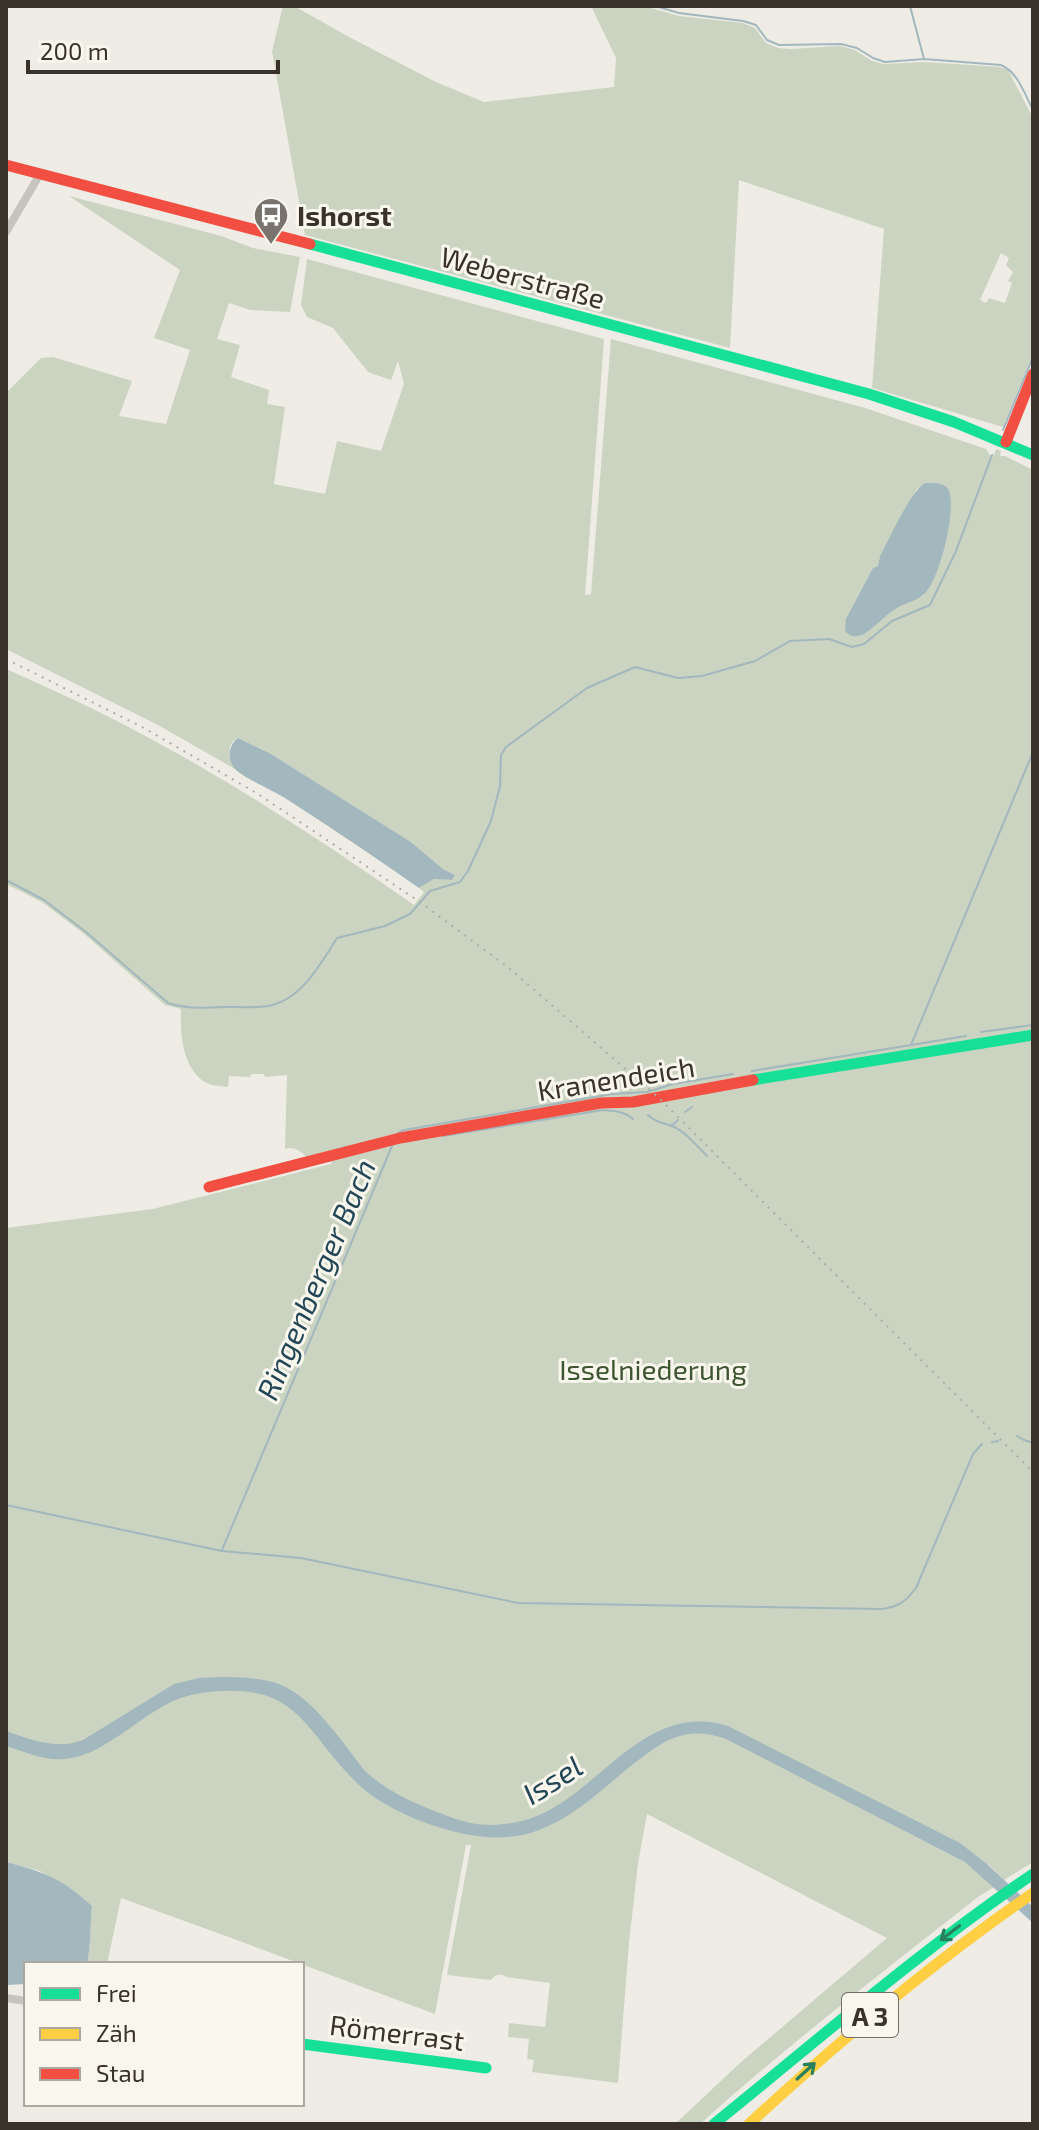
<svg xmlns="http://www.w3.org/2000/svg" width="1039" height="2130" font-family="'Exo 2',sans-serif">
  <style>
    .green { fill: #cbd4c0; fill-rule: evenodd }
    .water { fill: #a2b7be }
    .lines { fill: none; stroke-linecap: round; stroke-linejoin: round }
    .stream { stroke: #a2b7be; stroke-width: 2 }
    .street { stroke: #c7c4bd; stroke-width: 8 }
    .fast { stroke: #16e098; stroke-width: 11 }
    .slow { stroke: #ffcf43; stroke-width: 11 }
    .jam { stroke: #f24e42; stroke-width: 11 }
    .rail { stroke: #afaca7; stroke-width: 2; stroke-dasharray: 2 6; stroke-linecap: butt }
    .oneway { stroke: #29805c }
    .labels { text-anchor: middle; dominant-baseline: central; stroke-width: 6; stroke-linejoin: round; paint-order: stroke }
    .shield { fill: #f9f7ed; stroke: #726d65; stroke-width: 2 }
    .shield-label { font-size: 26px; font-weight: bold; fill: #38322b }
    .poi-label { font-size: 28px; font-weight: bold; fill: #38322b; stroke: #f9f7ed; text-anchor: start }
    .street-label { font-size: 28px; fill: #38322b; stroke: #f9f7ed }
    .park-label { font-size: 28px; fill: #3e5531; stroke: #f9f7ed }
    .water-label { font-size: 30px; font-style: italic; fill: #234757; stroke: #f9f7ed }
  </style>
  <rect width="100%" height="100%" fill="#eeece5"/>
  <path class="green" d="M283,6H294L351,38L436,82L484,102L614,87L616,58L591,6H644L679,16L743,23L755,28L766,43L778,48L790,49L840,46L855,50L872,61L884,64L924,62L1001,67L1008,70L1033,118V354L1003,427L872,388L884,229L739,180L730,348L305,235L272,51ZM1001,253L1009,258L1006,265L1013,272L1008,281L1012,283L1005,303L989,298L986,303L980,300Z
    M69,196L221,236L253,248L300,257L290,312L250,310L229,303L217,339L240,345L231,377L269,390L267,404L285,407L274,484L325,494L337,441L381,451L404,384L398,361L391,380L368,372L333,328L307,317L301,305L307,259L604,339L585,595L591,594L611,339L865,408L986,449L990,455H994L996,449L1001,451L1000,456H1005L1033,470V1862L1004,1880L988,1864L978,1871L994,1887L978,1897C884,1971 789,2044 700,2124H675L740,2063L887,1938L647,1814L638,1863L629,1943L618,2083L532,2072L534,2060L527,2059L529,2039L508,2037L509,2023L545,2027L550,1983L506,1977C500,1973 496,1974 491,1980L447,1975L471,1845H466L435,2014L226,1936L121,1898L107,1964H87C91,1945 90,1926 92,1906L40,1871L6,1862V1228L153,1209L331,1164L332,1150L306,1157C302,1151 292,1146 285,1149L287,1075L265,1077L264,1074H251L250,1077L229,1076L228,1087C222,1086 214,1086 209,1084C182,1072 180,1033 181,1009L165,1005L83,933L42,902L6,884V669C36,682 66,696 95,710C207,765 312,834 414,905L424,892L419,888L434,879L452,880L455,875L443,869L411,842L271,754L238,738C225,744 230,759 235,769L158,725L6,649V393L41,358L53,357L132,381L119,416L166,424L190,350L154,338L180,270ZM918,487L924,595L898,607L863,635L857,636L848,634L873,568L878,566L880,556Z"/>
  <path class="water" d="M925,483C932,483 944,482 948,489C958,504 940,581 924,594C917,601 905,603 897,608C885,616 875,627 863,635C856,637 850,637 845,631L846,619L873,568L878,566L880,556C890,538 910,492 925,483Z
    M238,738L271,754L411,842L443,869L455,875L452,880L434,879L419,888C375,857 330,827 285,798C272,790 246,779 236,770C227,761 228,745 238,738Z
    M218,1677C236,1677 255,1677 273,1682C311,1693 341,1741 365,1771C387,1791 413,1803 440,1813C457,1820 476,1826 494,1825C514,1824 535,1819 553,1808C610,1775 653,1703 728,1726L960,1843L987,1864L1033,1907V1923L965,1862L726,1739C712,1734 699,1732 684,1735C665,1739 652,1750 637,1761C598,1792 560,1833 508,1837C465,1841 400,1818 366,1791C357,1784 348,1774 340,1765C316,1738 299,1704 261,1694C234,1688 196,1690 171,1702C153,1711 136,1724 120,1735C103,1746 86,1757 65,1759C45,1761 25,1752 6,1746V1731C32,1740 56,1750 83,1740L174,1684L199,1678Z
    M6,1862C45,1872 62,1879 92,1906C90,1926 91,1945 87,1964H26V1984L6,1985Z"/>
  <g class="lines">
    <path class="stream" d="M655,6L679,13L743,21L756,25L767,40L779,45L841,44L857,48L873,58L885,62L924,59L1001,65C1018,72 1025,95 1033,110
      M910,6L924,59
      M1003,430L1033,357
      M6,880L44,900L86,932L168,1003C186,1009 205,1008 224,1007C238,1007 254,1008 268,1006C301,1000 320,965 337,938L385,926L410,914L430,891L460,882L468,871L491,821L500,786L501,755L506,747L587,688L635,667L678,678L702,676L755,661L790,641L829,639L852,647L864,644L892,621L930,605L956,551L992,455
      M981,1032L1033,1025
      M911,1045L1033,752
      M752,1071L966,1036
      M685,1112L692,1107
      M648,1115C656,1123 662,1122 672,1126C686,1132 697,1146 707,1156
      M671,1126L678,1120
      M398,1133L404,1130L612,1094L647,1092L673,1084L733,1074
      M443,1136L603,1110C614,1111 624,1111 633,1119
      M1017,1436L1024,1440L1033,1443
      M992,1442L998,1441
      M6,1505L222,1551L301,1558L518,1603L882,1609C899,1607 906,1601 916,1588L973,1454L982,1444
      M222,1550L392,1146"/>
    <path class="street" d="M6,232L40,174
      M6,1998L26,2001"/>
    <path class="fast" d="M310,244L869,394L954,422L1033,455
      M753,1080L1033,1035
      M302,2044L486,2068
      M714,2124C819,2039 921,1950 1033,1874"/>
    <path class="slow" d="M749,2124C839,2041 932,1963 1033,1893"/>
    <path class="jam" d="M6,165L310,244
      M1006,442L1033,374
      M209,1187L400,1138L601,1103L633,1102L753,1080"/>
    <path class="rail" d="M6,659L142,727L258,794L417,900L509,968L659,1098L1033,1472"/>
  </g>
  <defs><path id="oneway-shaft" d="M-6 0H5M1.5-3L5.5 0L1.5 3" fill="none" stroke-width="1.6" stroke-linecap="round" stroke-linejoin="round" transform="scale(2)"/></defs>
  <g class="oneway">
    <use href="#oneway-shaft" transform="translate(950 1933) rotate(143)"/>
    <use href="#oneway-shaft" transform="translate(806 2071) rotate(-42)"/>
  </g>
  <defs>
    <g id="bus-pin" transform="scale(1.8)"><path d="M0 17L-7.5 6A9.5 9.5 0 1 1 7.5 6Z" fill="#78736c" stroke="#f9f7ed"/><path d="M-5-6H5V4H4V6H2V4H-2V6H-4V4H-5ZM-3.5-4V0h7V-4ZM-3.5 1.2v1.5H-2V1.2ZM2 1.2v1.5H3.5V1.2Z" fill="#fff"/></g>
  </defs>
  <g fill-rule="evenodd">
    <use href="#bus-pin" x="271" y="215"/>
  </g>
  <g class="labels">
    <rect class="shield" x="842" y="1993" width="56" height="44" rx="6"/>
    <g class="shield-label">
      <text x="870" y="2015">A 3</text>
    </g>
    <g class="poi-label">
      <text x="297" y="215">Ishorst</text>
    </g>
    <g class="street-label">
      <text transform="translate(523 277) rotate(15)">Weberstraße</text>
      <text transform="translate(616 1078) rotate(-9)">Kranendeich</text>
      <text transform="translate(397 2032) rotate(7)">Römerrast</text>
    </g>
    <g class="park-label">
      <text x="653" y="1369">Isselniederung</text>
    </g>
    <g class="water-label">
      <text transform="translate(315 1279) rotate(-67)">Ringenberger Bach</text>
      <text transform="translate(552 1779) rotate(-32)">Issel</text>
    </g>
  </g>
  <rect width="1039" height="2130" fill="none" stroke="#38322b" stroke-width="16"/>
  <rect x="24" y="1962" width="280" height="144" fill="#f9f7ed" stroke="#aca89f" stroke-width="2"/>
  <rect x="40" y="1988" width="40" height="12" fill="#16e098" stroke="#aca89f" stroke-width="2"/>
  <text x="96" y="2002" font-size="24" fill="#38322b">Frei</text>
  <rect x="40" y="2028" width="40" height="12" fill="#ffcf43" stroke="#aca89f" stroke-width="2"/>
  <text x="96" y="2042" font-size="24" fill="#38322b">Zäh</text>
  <rect x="40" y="2068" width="40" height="12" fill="#f24e42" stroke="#aca89f" stroke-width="2"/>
  <text x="96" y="2082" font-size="24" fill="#38322b">Stau</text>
  <path d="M28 60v12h250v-12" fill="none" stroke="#38322b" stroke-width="4"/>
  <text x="40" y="60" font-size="24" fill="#38322b" stroke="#f9f7ed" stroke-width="6" paint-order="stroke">200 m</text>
</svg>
